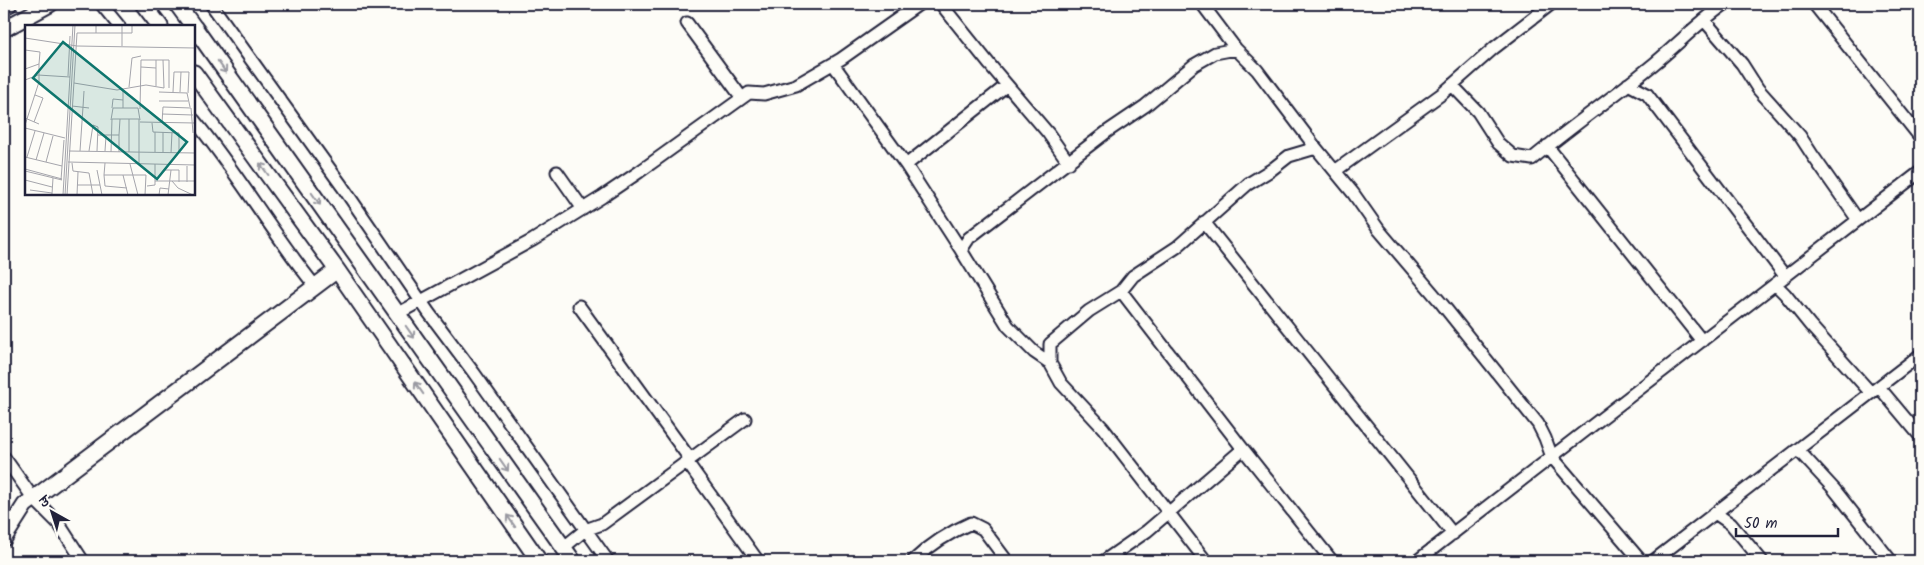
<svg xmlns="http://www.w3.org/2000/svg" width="1924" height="565" font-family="Kalam,'Playpen Sans Deva',sans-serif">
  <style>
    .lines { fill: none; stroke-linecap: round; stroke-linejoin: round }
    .street-casing { stroke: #22223b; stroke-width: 15 }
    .secondary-casing { stroke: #22223b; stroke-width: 19 }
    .street { stroke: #fdfcf7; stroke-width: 11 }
    .secondary { stroke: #fdfcf7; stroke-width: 15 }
    .oneway { stroke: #9a9aa2 }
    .inset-road { fill: none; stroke: #a5a5ac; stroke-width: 1 }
    .view { fill: #0f766e; fill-opacity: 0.15; stroke: #0f766e; stroke-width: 2.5 }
    .inset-edge { fill: none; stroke: #22223b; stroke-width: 2.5 }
  </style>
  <rect width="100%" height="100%" fill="#fdfcf7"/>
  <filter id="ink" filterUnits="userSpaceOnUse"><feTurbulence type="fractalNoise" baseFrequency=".02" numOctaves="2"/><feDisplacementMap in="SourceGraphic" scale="10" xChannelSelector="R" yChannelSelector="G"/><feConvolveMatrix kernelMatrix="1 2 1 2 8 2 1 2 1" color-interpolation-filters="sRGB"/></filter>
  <g filter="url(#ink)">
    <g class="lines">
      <g class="street-casing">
        <path id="street" d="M101,4L119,26
          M211,4L342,186L429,313L474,373L608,561
          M941,4L990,65L1048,133L1069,163
          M1202,4L1236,49
          M1814,4L1920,137
          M1704,20L1742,64L1758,89L1800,136L1813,156L1858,220
          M687,23L742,98
          M833,64L906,165
          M1628,84L1647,94L1785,276
          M1452,85L1478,112L1498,143L1513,156L1532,159C1572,126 1615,96 1655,63C1679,43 1700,21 1725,4
          M194,120C238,173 272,233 315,286
          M1547,146L1702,341
          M1335,171L1443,93L1494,48L1551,4
          M557,172L583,209
          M1204,222L1453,534
          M961,250L906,165L1007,85
          M1775,284L1785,294L1810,325L1871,393
          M1121,291L1243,449
          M579,306L690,459
          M397,314L533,240L602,197L639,172L749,93L764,94L796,85L841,59L919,4
          M1050,363L1034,352L1008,326L961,250L969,238L1108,131L1145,106L1194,65L1215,53L1236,49L1257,70L1316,148
          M1879,387L1920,436
          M1798,450L1834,489L1891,561
          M4,457L33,498L59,524L83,561
          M687,462L758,561
          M1715,513L1731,524L1762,561
          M563,548L585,530L602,524L745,419
          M913,561C930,545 950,532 971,523L983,529L1007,561
          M1104,561L1147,531L1243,449L1332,561
          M1206,561L1103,428L1061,383L1050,363V344L1089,311L1121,291L1133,276L1177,247L1248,184L1271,170L1289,156L1316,148L1353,193L1379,230L1442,304L1538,424L1545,438L1552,457L1641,561
          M1417,561L1920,172
          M1653,561L1920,355"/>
      </g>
      <g class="secondary-casing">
        <path id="secondary" d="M143,4L160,26
          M177,4L193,26
          M4,6L9,4
          M194,27L573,561
          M4,29L50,4
          M194,73L337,270L539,561
          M4,538L25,505L337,270"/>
      </g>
      <use href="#street" class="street"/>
      <use href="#secondary" class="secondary"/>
    </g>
    <defs><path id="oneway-shaft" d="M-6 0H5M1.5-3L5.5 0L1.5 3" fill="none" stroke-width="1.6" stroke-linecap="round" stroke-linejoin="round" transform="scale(1.25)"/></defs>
    <g class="oneway">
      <use href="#oneway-shaft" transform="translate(222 67) rotate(55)"/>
      <use href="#oneway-shaft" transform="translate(264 169) rotate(-126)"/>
      <use href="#oneway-shaft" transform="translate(316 199) rotate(55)"/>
      <use href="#oneway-shaft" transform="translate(410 332) rotate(55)"/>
      <use href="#oneway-shaft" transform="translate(419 388) rotate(-125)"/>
      <use href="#oneway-shaft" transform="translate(504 465) rotate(55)"/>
      <use href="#oneway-shaft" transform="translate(511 521) rotate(-125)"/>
    </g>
  </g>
  <g transform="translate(25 25)">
    <rect width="170" height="170" fill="#fdfcf7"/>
    <path class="inset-road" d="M97,0V8H107V0M71,8H97V21M0,13L52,21L170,23M0,25L15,27L14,39M131,35H144V63M116,42L131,43M0,44L14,39V57L0,100M43,51L45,11M0,55L13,50L45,52M49,58L92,65L121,60L139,63L138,35M104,62L107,33L116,31M98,65V83M134,67L162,68L165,82M148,67L149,47H164L163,68M155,67L156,47M134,76H163M47,81L64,83M58,82L59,66M87,83L88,74L98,75M115,84L116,35H131V61M137,89L168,90M0,93L14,99M86,95L88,83H113L115,95M9,97L18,73L10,70M115,97L170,98M127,98L128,107L154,108V128M137,98L138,82L166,83L168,108M0,103L40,113M138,107V128M73,110H94V127M94,110L95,94M44,126L170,128M55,126L58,82M64,126L68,100L73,102L72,126M80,126L81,111M86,127L87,94H114V139M104,127V94M130,127V107M146,128L147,107M0,132L37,141M2,132L10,106M11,135L19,108M21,137L28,111M43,137L170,140M47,138L48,146L64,148L68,170M80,138L79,150H121L120,170M105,139L113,170M0,144L37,154M72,145L77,170M139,145H154V157M0,146L37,155M79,150L80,161L102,163M98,150L103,170M0,155L27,162M36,155L39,115M130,156H170M147,156L153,163L168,170M162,157V141M52,160H75M122,161L130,160V139M5,165L27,168M27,169L28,153M38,170L48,0M40,170L50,0M42,170L52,8H71V0M52,170L53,147M134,170L135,163L144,164M143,170L146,145"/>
    <path class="view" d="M38,17L162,117L132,154L8,53Z"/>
    <rect width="170" height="170" class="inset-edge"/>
  </g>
  <rect width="1924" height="565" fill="none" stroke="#fdfcf7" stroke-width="20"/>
  <rect x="10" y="10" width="1904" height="545" fill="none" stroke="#22223b" stroke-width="2" filter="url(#ink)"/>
  <g transform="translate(52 512) rotate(321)" stroke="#fdfcf7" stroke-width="4" paint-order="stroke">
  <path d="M0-4L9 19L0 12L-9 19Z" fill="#22223b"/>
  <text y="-8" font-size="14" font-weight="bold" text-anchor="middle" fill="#22223b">उ</text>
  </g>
  <path d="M1736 528v8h102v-8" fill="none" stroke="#22223b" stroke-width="2.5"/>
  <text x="1744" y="528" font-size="15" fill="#22223b" stroke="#fdfcf7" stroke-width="4" paint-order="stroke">50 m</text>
</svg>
